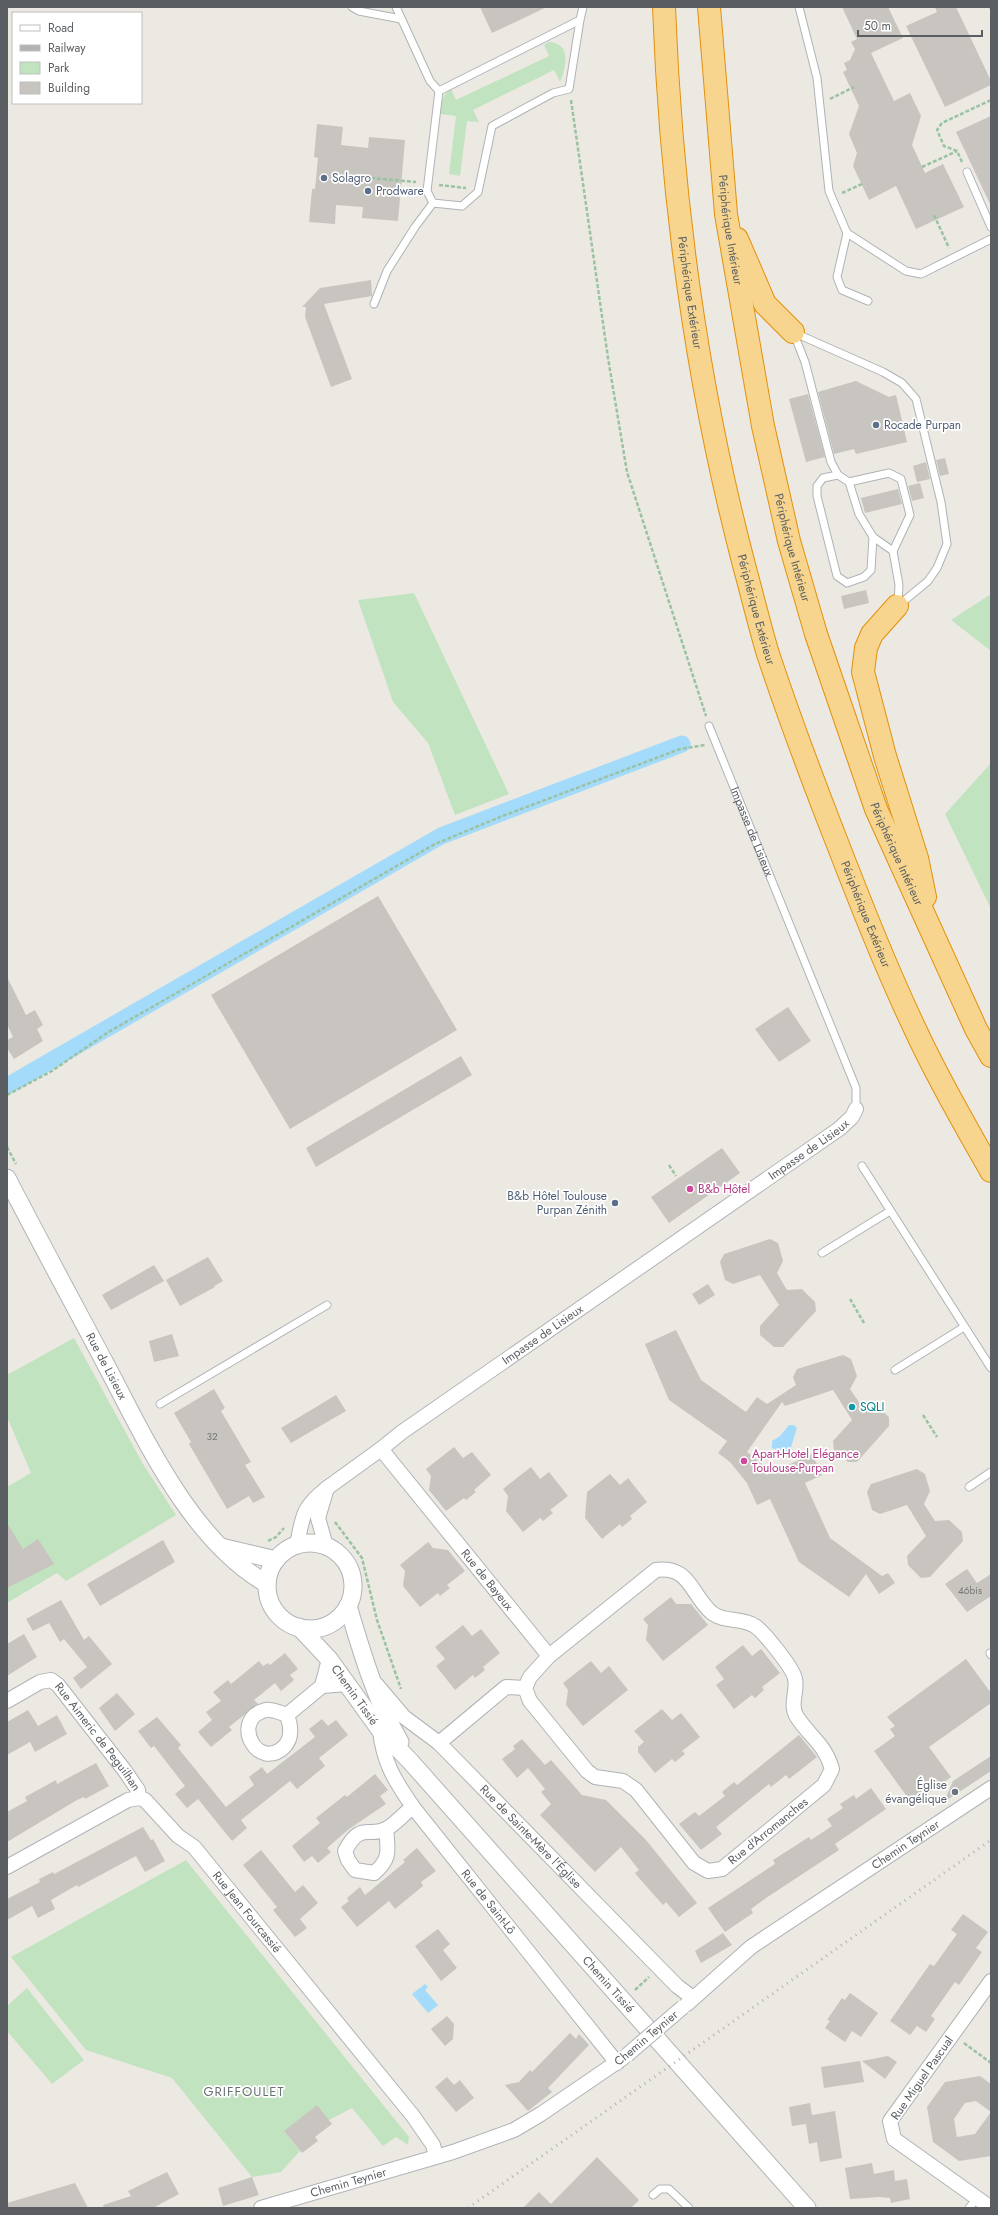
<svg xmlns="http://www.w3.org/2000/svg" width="998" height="2215" font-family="Jost,sans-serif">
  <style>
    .green { fill: #c2e3bf }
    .water { fill: #a4dbfb }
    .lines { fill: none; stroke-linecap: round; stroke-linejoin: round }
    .canal { stroke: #a4dbfb; stroke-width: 17 }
    .building { fill: #c8c4bf; fill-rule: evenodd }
    .service-casing { stroke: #afb3b7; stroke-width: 9 }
    .minor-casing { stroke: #afb3b7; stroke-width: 16 }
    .tertiary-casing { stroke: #afb3b7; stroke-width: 19 }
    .motorway-casing { stroke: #e3900b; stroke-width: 24 }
    .path { stroke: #99c3a2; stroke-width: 2.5; stroke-dasharray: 4 2; stroke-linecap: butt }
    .service { stroke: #fff; stroke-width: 7 }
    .minor { stroke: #fff; stroke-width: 14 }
    .tertiary { stroke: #fff; stroke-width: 17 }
    .motorway { stroke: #f7d58e; stroke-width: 22 }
    .rail { stroke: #b1b2b2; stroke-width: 3; stroke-dasharray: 1 5; stroke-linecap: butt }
    .minor-bridge-casing { stroke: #afb3b7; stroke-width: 16; stroke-linecap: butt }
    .minor-bridge { stroke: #fff; stroke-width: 14 }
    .service-dot { fill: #5c6f8a; stroke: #fff; stroke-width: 1.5 }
    .hotel-dot { fill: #d1479c; stroke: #fff; stroke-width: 1.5 }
    .culture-dot { fill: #0f9aa8; stroke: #fff; stroke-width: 1.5 }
    .worship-dot { fill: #6b7280; stroke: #fff; stroke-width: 1.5 }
    .labels { text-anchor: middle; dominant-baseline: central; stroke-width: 3.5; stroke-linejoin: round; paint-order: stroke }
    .number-label { font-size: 10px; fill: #767879 }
    .service-label { font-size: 12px; fill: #4e5e75; stroke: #fff; text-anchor: start }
    .street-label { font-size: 12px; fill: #5a5e62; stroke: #fff }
    .hotel-label { font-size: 12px; fill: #b23c85; stroke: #fff; text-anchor: start }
    .culture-label { font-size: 12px; fill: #0d838f; stroke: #fff; text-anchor: start }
    .worship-label { font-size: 12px; fill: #5b616d; stroke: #fff; text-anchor: end }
    .neighbourhood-label { font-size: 13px; letter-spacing: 1px; fill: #6b7074; stroke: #fff }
  </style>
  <rect width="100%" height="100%" fill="#ece9e2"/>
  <path class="green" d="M549,42C572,43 566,68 560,82L554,70L473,110L479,122L467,121L460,176L449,174L456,116L441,114C440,105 442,95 451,89L456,100L549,56L544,45Z
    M414,593L509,794L455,815L428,743L393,702L358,600Z
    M991,594V651L951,620Z
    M991,763V909L945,814Z
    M74,1338L143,1464L176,1515L66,1581L57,1573L7,1603V1487L31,1473L7,1417V1375Z
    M186,1860L409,2137L408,2145L396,2137L383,2146L352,2108L329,2120L284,2131L300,2151L281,2172L252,2177L172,2078L86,2050L11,1957Z
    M27,1988L84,2060L52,2084L7,2031V2006Z"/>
  <path class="water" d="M789,1425H794L797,1428L790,1450L782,1452L772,1448V1441L780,1436Z
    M425,1984L428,1987L425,1990L438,2005L428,2013L412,1994Z"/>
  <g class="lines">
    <path class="canal" d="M7,1086L441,836L682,744"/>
  </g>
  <path class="building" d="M480,7H547L492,33Z
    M842,7H888L903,38L871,53L894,101L910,93L921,116L912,145L925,173L943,164L964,207L916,229L896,186L869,200L853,166L857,153L849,134L859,106L843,72L847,70L844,63L850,60L855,49L851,42L857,39Z
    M935,7H956L991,81V85L945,107L906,26L937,12Z
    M991,116V206L956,132Z
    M317,124L343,127L341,145L368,148L369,137L405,140L398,221L362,218L363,207L336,205L335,224L309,222L312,189H315L318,158L314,157Z
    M371,280L372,296L324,304L352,379L331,387L305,317L306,307H302L320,288Z
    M856,381L889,397L896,395L907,442L856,454L854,449L834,454L818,392Z
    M808,394L825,457L806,462L789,399Z
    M945,458L949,474L940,476L936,460Z
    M926,462L930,479L917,482L913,466Z
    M920,483L924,498L912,501L908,486Z
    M898,489L902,504L865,513L861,498Z
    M866,590L869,603L844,609L841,596Z
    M378,896L457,1030L290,1129L211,995Z
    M7,977L26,1015L35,1010L43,1025L37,1029L43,1041L14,1059L7,1048V1040L13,1037L7,1024Z
    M788,1007L811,1041L779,1062L755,1029Z
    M461,1056L472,1075L316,1167L306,1148Z
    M722,1148L740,1173L669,1223L651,1197Z
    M770,1239L778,1243L783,1261L777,1273L787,1290L802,1289L815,1302L816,1311L783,1347H774L760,1335V1326L779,1305L760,1275L733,1284L725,1280L720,1262L724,1254Z
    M208,1257L223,1281L214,1286L215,1287L180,1306L166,1280Z
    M154,1265L164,1281L111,1310L102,1295Z
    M708,1284L715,1295L699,1305L692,1294Z
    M676,1330L701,1380L746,1412L757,1397L767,1404L796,1385L793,1377L797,1369L843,1355L851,1359L857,1376L850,1389L861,1405H875L889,1417V1426L857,1462H848L834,1450L833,1441L852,1420L833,1390L785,1406L782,1402L747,1452L762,1464L766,1475L812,1454L822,1475L805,1483L830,1538L882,1576L888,1573L895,1583L879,1594L866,1574L849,1597L799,1562L770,1499L757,1505L747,1483L730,1462L718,1453L727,1441L669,1400L645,1344Z
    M172,1334L179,1356L154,1362L149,1341Z
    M214,1389L225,1408L221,1411L251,1462L245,1465L265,1497L253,1503L249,1496L227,1509L189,1444L191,1442L174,1413Z
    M336,1395L346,1411L291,1443L281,1428Z
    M454,1447L463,1458L472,1452L491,1475L474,1490L476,1492L466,1500L464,1498L446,1511L429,1490L431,1476L426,1469Z
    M531,1467L540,1479L549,1472L568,1496L550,1510L553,1513L543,1521L540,1518L523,1532L506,1511L508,1496L503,1489Z
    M917,1469L925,1474L930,1491L924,1504L935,1521L949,1520L962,1532L963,1541L930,1577L921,1578L908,1565L907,1556L926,1536L907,1505L880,1514L872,1510L867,1492L871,1484Z
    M610,1474L620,1485L628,1478L647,1502L630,1516L632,1519L622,1527L620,1524L602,1539L585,1518L587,1492Z
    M7,1523L23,1549L38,1539L54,1564L7,1588Z
    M163,1540L175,1562L100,1606L87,1584Z
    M428,1542L433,1548L448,1550L465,1571L447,1585L450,1588L440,1596L438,1593L420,1607L403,1586L405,1571L400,1565Z
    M967,1569L977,1583L991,1574V1596L967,1612L945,1584Z
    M671,1597L676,1604H691L708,1625L663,1661L646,1640L648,1625L643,1619Z
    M61,1600L84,1640L89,1636L112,1664L81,1689L73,1678L87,1667L64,1639L60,1642L49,1623L33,1631L26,1619Z
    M463,1625L472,1636L481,1629L500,1653L483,1667L485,1670L475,1678L473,1675L455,1690L436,1666L445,1659L435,1647Z
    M24,1634L37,1657L7,1676V1644Z
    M743,1645L752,1656L761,1649L780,1673L762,1687L764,1690L755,1698L752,1695L734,1709L716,1685L724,1679L715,1667Z
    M285,1653L298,1669L290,1675L294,1680L281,1691L275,1683L254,1700L258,1704L229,1727L232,1730L211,1747L198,1732L212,1720L206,1712L221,1701L213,1692L228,1680L231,1684L259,1661L263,1666L268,1663L270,1665Z
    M966,1659L991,1693V1703L929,1747L951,1777L913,1805L874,1751L895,1736L890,1729L895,1726L887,1717Z
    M591,1661L601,1673L609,1666L628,1690L583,1726L566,1705L568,1690L563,1683Z
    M117,1693L135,1714L115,1731L99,1708Z
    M662,1709L672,1720L681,1713L700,1737L682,1751L685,1754L675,1762L672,1759L655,1773L638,1752V1747L644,1742L634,1731Z
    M28,1710L38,1726L57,1715L67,1734L35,1752L30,1742L7,1755V1722Z
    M157,1717L181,1745L178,1748L226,1807L254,1785L249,1777L262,1767L267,1774L315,1737L309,1729L322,1719L328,1726L336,1720L348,1735L319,1758L325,1766L297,1789L290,1781L241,1820L247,1828L232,1841L198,1799L187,1808L175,1794L185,1786L154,1746L151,1748L138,1731Z
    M799,1735L817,1757L789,1779L786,1775L771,1787L769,1784L716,1827L722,1834L701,1850L679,1824L695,1812L699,1816L725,1796L722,1792L734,1782L737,1785Z
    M522,1739L545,1765L551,1760L582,1795L606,1800L646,1840L697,1903L679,1917L666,1902L663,1905L639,1878L635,1873L639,1870L621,1847L595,1872L540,1815L551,1804L541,1792L545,1789L528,1768L517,1778L502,1759L515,1749L513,1746Z
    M991,1756V1771L944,1802L953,1781Z
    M96,1763L109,1786L85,1799L84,1797L77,1800L7,1842V1812L27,1801L25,1797L56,1780L57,1784Z
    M375,1774L388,1790L380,1796L386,1804L349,1829L327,1848L331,1852L318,1863L312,1856L304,1862L292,1846L320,1823L316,1818L345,1795L347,1797Z
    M871,1788L886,1809L835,1844L839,1850L766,1898L751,1909L753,1913L725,1932L708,1908L775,1864L773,1860L809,1837L811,1840L832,1826L827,1819L843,1808L840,1804L854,1795L856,1799Z
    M143,1827L151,1840L153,1839L165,1861L145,1872L136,1856L78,1887L77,1885L51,1900L55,1909L38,1918L32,1906L7,1920V1899L40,1882L39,1879L53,1872L54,1874Z
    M417,1848L436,1871L421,1882L423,1886L395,1909L389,1901L357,1927L341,1907L349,1901L347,1898L360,1887L365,1895L405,1862L403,1860Z
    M261,1850L295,1892L303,1885L318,1903L300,1919L307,1928L295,1937L273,1910L277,1907L243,1865Z
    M963,1914L988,1932L976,1948L982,1952L959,1985L955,1982L931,2016L935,2019L926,2032L917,2026L910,2035L890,2021L930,1964L934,1966L957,1934L951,1930Z
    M438,1929L450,1944L443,1950L457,1968L441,1981L415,1946Z
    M723,1933L732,1945L701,1963L695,1951Z
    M850,1993L878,2013L861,2037L852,2031L845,2042L825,2028L830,2021L827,2020L842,1998L845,2000Z
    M447,2016L454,2024L453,2039L445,2046L431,2029Z
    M570,2033L576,2039L579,2034L589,2045L548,2088L552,2092L528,2111L505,2085L519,2082L530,2070L532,2072Z
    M888,2056L897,2062L885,2079L862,2061Z
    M860,2061L864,2082L824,2088L821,2067Z
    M980,2076L991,2084V2156L959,2161L933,2142L927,2107L945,2082ZM976,2101L991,2112L975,2134L957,2137L954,2119L965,2103Z
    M447,2077L454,2085L460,2080L474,2098L456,2112L435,2087Z
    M810,2103L812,2115L835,2111L842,2158L820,2162L817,2142L809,2144L806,2124L792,2126L789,2107Z
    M317,2105L332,2124L315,2137L318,2141L302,2153L284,2131Z
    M597,2157L639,2200L631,2208H523L539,2192L551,2204Z
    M872,2163L874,2174L894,2170L895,2181L907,2179L910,2199L891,2203L890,2198L879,2197L850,2199L845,2168Z
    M167,2172L179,2194L153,2208H104L103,2205L131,2196L128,2191Z
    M252,2177L259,2195L223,2206L218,2188Z
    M75,2183L88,2208H7V2203Z"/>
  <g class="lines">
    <g class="service-casing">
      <g id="service">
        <path d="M352,7L359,11L401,19"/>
        <path d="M396,7L430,81L439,91"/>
        <path d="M799,7L817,78L829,191L847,233L906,271L921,274L991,239"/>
        <path d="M580,20L569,89L553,93L492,126L478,192L462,206L433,203L427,191L439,91L580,20L583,7"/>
        <path d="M967,172L991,227"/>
        <path d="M847,233L837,277L842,290L868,301"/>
        <path d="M374,304L387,271L415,227L433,203"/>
        <path d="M795,333L883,372L902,383L916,399L941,502L947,544L937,568L928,581L899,605"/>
        <path d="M794,334L805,362L831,462L838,475L849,482L859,514L873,537L893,551L899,585L898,604"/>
        <path d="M838,475L823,478L817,486V496L837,576L847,583L864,577L871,570L873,537"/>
        <path d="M849,482L889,473L901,479L910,515L893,551"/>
        <path id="s1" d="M709,726L856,1088V1109"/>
        <path d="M862,1166L991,1368"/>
        <path d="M822,1253L890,1211"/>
        <path d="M895,1370L964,1327"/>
        <path d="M160,1404L327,1305"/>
        <path d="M969,1487L991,1472"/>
        <path d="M990,1653L991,1655"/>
        <path d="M653,2195L660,2189H669L689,2208"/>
        <path d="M969,2208L977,2198"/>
      </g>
    </g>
    <g class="minor-casing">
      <g id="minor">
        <path id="s2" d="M381,1449L402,1432L839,1129L852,1117L856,1109"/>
        <path id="s3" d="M327,1488L381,1449L549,1656L656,1570C690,1565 691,1595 712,1613C725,1623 742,1617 755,1626C763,1631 794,1669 795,1679C798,1691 789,1705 797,1717C810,1737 825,1744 832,1769L824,1785L722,1869L708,1871L694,1863L636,1790L623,1781L595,1777L587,1771L530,1701L525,1688L530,1677L549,1656"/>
        <path d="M297,1545C303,1515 302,1508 327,1488L318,1518L326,1546"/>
        <path id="s4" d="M376,1684L404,1717L439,1743L677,1986L693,1998"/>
        <path d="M322,1686L329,1659"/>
        <path id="s5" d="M7,1701L40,1682L51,1680L58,1685L125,1771L138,1790L139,1798"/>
        <path d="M287,1715C291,1726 293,1738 284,1747C258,1771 233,1724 260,1712C263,1711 266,1709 269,1710C275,1710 281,1713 287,1715L322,1686L348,1684"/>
        <path id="s6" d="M380,1730C383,1762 395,1781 413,1807L617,2063"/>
        <path d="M439,1743L506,1687L525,1688"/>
        <path d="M386,1829C388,1850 391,1859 374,1873L355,1870L348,1860L345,1851C361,1821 368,1838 386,1829C396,1824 404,1813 413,1807"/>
        <path id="s7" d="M7,1867L128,1800L139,1798L145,1800L178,1836L194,1847L413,2116L433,2145L436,2156"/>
        <path d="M991,1981L890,2121L894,2139L991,2208"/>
        <path id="s8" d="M687,2004L751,1947L991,1788"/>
        <path id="s9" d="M261,2208L453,2152L514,2130L541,2114L623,2058"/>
      </g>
    </g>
    <g class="tertiary-casing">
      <g id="tertiary">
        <path id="s10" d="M7,1178C39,1240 72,1301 105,1363C145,1438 190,1540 267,1584"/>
        <circle cx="310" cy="1586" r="43"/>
        <path d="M221,1547L276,1560"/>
        <path d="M348,1606C362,1653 375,1698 400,1742"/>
        <path id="s11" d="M299,1627L329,1659L380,1730L410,1761L807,2208"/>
      </g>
    </g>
    <g class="motorway-casing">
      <g id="motorway">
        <path id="s12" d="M664,7C671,195 696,382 744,565C752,594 759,624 768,654C788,714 810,773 833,832C859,899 885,966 916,1031C938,1079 965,1125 991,1171"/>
        <path id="s13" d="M709,7L726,214L763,426L789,541L816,634L876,809L976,1029L991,1056"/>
        <path d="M737,239L765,304L793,332"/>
        <path d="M897,606L872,634L866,648L863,672L885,756L917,858L925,897"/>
      </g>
    </g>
    <path class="path" d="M990,7L991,9
      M830,99L854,87
      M571,100L608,358L627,472L706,716
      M962,162L957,151L944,146L937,130L942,123L991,100
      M922,167L957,151
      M371,178L416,182
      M439,185L466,188
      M842,193L862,184
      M934,215L949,248
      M7,1095L52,1071L107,1033L435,844L500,817L680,749L705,745
      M7,1147L16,1164
      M669,1165L676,1176
      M850,1299L864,1323
      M923,1415L937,1437
      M335,1522L362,1558L377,1620L401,1689
      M268,1541L276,1537L284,1528
      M635,1990L649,1977
      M964,2043L991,2063"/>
    <use href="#service" class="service"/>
    <use href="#minor" class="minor"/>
    <use href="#tertiary" class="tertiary"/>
    <use href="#motorway" class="motorway"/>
    <path class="rail" d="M468,2208L991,1840"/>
    <g class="minor-bridge-casing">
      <path id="minor-bridge" d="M627,2055L683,2007"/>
    </g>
    <use href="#minor-bridge" class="minor-bridge"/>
  </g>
  <g class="service-dot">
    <circle cx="324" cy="178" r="4"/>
    <circle cx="368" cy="191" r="4"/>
    <circle cx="876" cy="425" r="4"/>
    <circle cx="615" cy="1203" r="4"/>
  </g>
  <g class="hotel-dot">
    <circle cx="690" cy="1189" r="4"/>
    <circle cx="744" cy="1461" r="4"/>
  </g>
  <circle class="culture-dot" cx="852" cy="1407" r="4"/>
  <circle class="worship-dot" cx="955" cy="1792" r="4"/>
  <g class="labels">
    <g class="number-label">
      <text x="212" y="1436">32</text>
      <text x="970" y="1590">46bis</text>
    </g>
    <g class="service-label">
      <text x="332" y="178">Solagro</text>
      <text x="376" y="191">Prodware</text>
      <text x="884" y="425">Rocade Purpan</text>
      <text x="607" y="1196" text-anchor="end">B&amp;b Hôtel Toulouse<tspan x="607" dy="14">Purpan Zénith</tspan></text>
    </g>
    <g class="street-label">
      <text stroke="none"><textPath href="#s13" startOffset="224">Périphérique Intérieur</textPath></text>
      <text stroke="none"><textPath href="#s12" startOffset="287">Périphérique Extérieur</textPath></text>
      <text stroke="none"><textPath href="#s13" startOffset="548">Périphérique Intérieur</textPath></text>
      <text stroke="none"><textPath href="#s12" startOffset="611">Périphérique Extérieur</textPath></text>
      <text stroke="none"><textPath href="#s1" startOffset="114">Impasse de Lisieux</textPath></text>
      <text stroke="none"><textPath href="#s13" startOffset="872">Périphérique Intérieur</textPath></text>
      <text stroke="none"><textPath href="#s12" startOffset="935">Périphérique Extérieur</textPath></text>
      <text stroke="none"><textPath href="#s2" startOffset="522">Impasse de Lisieux</textPath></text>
      <text stroke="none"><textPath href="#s2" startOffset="198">Impasse de Lisieux</textPath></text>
      <text stroke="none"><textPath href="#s10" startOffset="213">Rue de Lisieux</textPath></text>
      <text stroke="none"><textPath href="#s3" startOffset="235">Rue de Bayeux</textPath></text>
      <text stroke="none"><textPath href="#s11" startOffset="88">Chemin Tissié</textPath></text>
      <text stroke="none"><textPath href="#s5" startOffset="123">Rue Aimeric de Peguilhan</textPath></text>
      <text transform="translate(768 1831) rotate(-39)">Rue d'Arromanches</text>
      <text stroke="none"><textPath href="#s4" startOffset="218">Rue de Sainte-Mère l'Église</textPath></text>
      <text stroke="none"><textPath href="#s8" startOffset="271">Chemin Teynier</textPath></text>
      <text stroke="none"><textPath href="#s6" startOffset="206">Rue de Saint-Lô</textPath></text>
      <text stroke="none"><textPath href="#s7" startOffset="308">Rue Jean Fourcassié</textPath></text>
      <text stroke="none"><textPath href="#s11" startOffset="473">Chemin Tissié</textPath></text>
      <text transform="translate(646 2038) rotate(-40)">Chemin Teynier</text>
      <text transform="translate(922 2078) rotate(-55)">Rue Miguel Pascual</text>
      <text stroke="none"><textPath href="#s9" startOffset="91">Chemin Teynier</textPath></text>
    </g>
    <g class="hotel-label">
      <text x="698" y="1189">B&amp;b Hôtel</text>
      <text x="752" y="1454">Apart-Hotel Elégance<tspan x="752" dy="14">Toulouse-Purpan</tspan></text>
    </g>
    <g class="culture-label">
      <text x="860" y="1407">SQLI</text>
    </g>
    <g class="worship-label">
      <text x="947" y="1785">Église<tspan x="947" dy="14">évangélique</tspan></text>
    </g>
    <g class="neighbourhood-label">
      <text x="244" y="2091">GRIFFOULET</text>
    </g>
  </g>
  <rect width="998" height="2215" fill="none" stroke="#5a5e62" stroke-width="16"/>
  <rect x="12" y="12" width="130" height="92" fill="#ffffff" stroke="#bdbfc0"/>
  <rect x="20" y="25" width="20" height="6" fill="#ffffff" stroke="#bdbfc0"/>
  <text x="48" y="32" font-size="12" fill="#5a5e62">Road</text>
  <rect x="20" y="45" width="20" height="6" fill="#b1b2b2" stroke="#bdbfc0"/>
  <text x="48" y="52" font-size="12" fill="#5a5e62">Railway</text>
  <rect x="20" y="62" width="20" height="12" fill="#c2e3bf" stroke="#bdbfc0"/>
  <text x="48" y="72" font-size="12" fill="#5a5e62">Park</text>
  <rect x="20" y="82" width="20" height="12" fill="#c8c4bf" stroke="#bdbfc0"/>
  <text x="48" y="92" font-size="12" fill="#5a5e62">Building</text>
  <path d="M858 30v6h124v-6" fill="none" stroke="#5a5e62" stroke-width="2"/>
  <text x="864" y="30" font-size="12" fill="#5a5e62" stroke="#ffffff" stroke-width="3" paint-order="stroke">50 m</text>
</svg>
